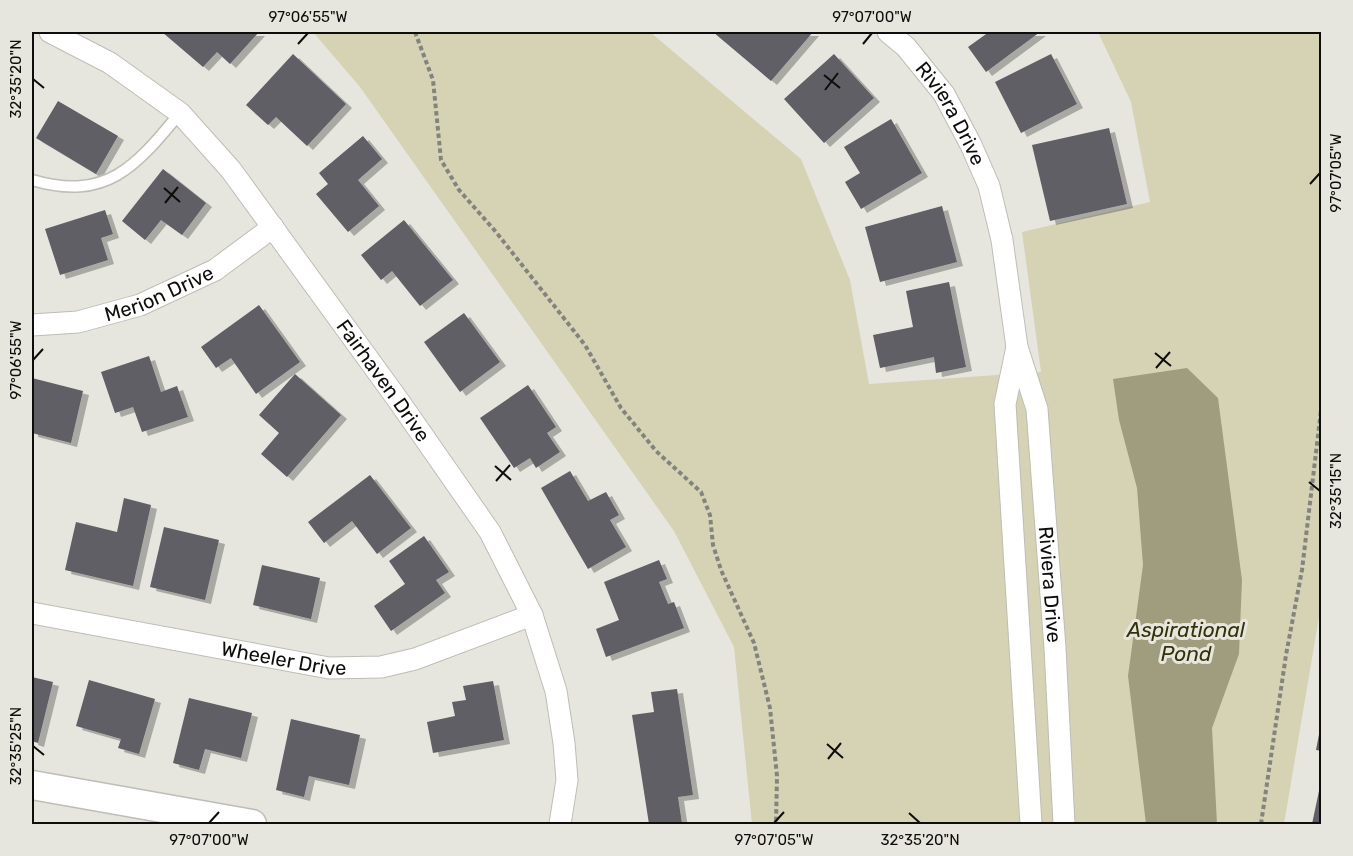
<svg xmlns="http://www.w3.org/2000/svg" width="1353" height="856" font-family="Rubik,sans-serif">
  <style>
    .grass { fill: #d5d3b4 }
    .water { fill: #9f9d7d }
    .building { fill: #5e5e65; filter: url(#shadow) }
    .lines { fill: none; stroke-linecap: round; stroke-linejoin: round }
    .lane-casing { stroke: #bebdb6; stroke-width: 13 }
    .street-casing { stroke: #bebdb6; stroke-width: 23 }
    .secondary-casing { stroke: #bebdb6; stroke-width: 31 }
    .path { stroke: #84847f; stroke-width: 4; stroke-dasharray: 4.5 3; stroke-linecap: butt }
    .lane { stroke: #fff; stroke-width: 10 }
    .street { stroke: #fff; stroke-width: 21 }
    .secondary { stroke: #fff; stroke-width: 28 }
    .ticks { fill: none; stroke: #0d0d0b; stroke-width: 2 }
    .labels { text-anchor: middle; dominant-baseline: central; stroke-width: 6; stroke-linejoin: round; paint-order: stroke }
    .street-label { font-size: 20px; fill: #0d0d0b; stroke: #e6e6de }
    .water-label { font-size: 21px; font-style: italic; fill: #343106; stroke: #e6e6de }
    .neatline { fill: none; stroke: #0d0d0b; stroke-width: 2 }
    .ticks-label { font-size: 15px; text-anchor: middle; fill: #0d0d0b }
  </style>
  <defs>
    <filter id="shadow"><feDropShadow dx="6" dy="4" stdDeviation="0" flood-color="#0004"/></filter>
  </defs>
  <rect width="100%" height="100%" fill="#e6e6de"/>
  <path class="grass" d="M313,32H650L801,159L850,280L869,384L1041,372L1022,232L1150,202L1131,102L1098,32H1321V605L1284,824H752L734,647L674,531L360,87Z"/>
  <path class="water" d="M1187,368L1218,398L1242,580L1239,654L1212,728L1217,824H1146L1128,676L1143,565L1137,488L1119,420L1113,379Z"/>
  <path class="building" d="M162,32H259L230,64L217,52L203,67Z
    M713,32H813L771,81Z
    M989,32H1040L986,72L968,47Z
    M293,54L346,104L307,146L276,117L268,125L246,105Z
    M834,54L874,98L824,143L784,99Z
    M1051,54L1077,104L1021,133L995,82Z
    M58,101L118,136L96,174L36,138Z
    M891,119L922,173L861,209L845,182L860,173L844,147Z
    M1109,128L1127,204L1050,221L1032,145Z
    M363,136L382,159L358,180L379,206L348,232L316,194L328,184L319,173Z
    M163,169L206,203L182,235L161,220L145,240L122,221Z
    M942,206L957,262L880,282L865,227Z
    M105,210L113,234L101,238L108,260L60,275L45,229Z
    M404,220L453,280L420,306L392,271L381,280L361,255Z
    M949,282L966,367L936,373L934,357L880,368L873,335L913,327L906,291Z
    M259,305L300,362L256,394L231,358L216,368L201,347Z
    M464,313L500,362L460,392L424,342Z
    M149,356L161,392L177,386L188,417L142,432L133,407L115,413L101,372Z
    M295,374L341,415L287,477L261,454L279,433L259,415Z
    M32,378L83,391L71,443L32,433Z
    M528,385L556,427L547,433L560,452L536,468L530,458L514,468L480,418Z
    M570,471L588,501L606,492L619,515L610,520L626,547L588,569L541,488Z
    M370,475L411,528L377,554L352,521L324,543L308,522Z
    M124,498L151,505L133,586L65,570L76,522L117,532Z
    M164,527L219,540L205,600L150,587Z
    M424,536L449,572L436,580L445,593L391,631L374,606L405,584L389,561Z
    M659,560L667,579L659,582L668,604L674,602L684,628L606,657L596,629L619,620L604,582Z
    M262,565L320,578L311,619L253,605Z
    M32,677L53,682L38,743L32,741Z
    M89,680L155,699L139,754L118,748L121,739L76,726Z
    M493,681L504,740L433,753L427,722L455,716L452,702L466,700L463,686Z
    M677,689L693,795L678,797L682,824H649L632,715L654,712L651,692Z
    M189,698L252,713L241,758L205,749L199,770L173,763Z
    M291,719L360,735L349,785L309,776L304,797L276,790Z
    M1320,729H1322V751L1316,750Z
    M1319,791L1322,792V824H1312Z"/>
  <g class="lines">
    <g class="lane-casing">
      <path id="lane" d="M32,180C107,202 136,166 180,113"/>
    </g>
    <g class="street-casing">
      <g id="street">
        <path id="s1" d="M50,32L110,63L180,113L231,170L398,400L490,532L532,615L556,691L564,743L567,780L560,824"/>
        <path id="s2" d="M888,32L906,47L944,94L971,145L989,186L1002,240L1017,347L1037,409L1055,648L1064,824"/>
        <path id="s3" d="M32,325L78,322L140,305L215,270L273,227"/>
        <path d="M1017,347L1005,404L1031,824"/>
        <path id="s4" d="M32,613L329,668L381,667L415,659L532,615"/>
      </g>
    </g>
    <g class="secondary-casing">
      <path id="secondary" d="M32,785L252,824"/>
    </g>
    <path class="path" d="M415,32L433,80L441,160L459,190L496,232L585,345L621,408L656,451L701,492L710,515L713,545L721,570L754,643L770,708L777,776L776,824
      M1261,824L1286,655L1302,570L1322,402"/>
    <use href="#lane" class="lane"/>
    <use href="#street" class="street"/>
    <use href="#secondary" class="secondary"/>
  </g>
  <path class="ticks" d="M298,44L308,33M863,44L872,33M824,75L840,88M33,79L44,88M825,90L838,73M1310,184L1320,173M164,188L180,202M165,203L178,187M1155,353L1171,366M33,360L43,349M1156,368L1170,352M495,466L511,480M496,481L510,465M1309,482L1320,491M827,744L843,758M33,746L44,755M828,759L841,743M909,813L920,823M209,823L219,812M774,823L784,812"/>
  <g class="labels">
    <g class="street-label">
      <text stroke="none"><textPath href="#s2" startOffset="104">Riviera Drive</textPath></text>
      <text stroke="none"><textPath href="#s3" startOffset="132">Merion Drive</textPath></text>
      <text stroke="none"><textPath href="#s1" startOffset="490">Fairhaven Drive</textPath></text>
      <text stroke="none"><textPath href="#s2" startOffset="591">Riviera Drive</textPath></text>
      <text stroke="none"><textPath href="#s4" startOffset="256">Wheeler Drive</textPath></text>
    </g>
    <g class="water-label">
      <text x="1186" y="629">Aspirational<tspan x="1186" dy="24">Pond</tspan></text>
    </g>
  </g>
  <rect width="1353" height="856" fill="none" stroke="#e6e6de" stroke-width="66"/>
  <rect x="33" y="33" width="1287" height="790" class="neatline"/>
  <g class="ticks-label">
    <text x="308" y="22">97°06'55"W</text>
    <text x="872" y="22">97°07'00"W</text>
    <text transform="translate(16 79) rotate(-90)" y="5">32°35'20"N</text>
    <text transform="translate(1336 173) rotate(-90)" y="5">97°07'05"W</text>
    <text transform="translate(16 360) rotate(-90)" y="5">97°06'55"W</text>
    <text transform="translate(1336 491) rotate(-90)" y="5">32°35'15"N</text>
    <text transform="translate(16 746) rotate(-90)" y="5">32°35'25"N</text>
    <text x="209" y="845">97°07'00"W</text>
    <text x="774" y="845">97°07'05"W</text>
    <text x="920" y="845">32°35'20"N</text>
  </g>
</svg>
